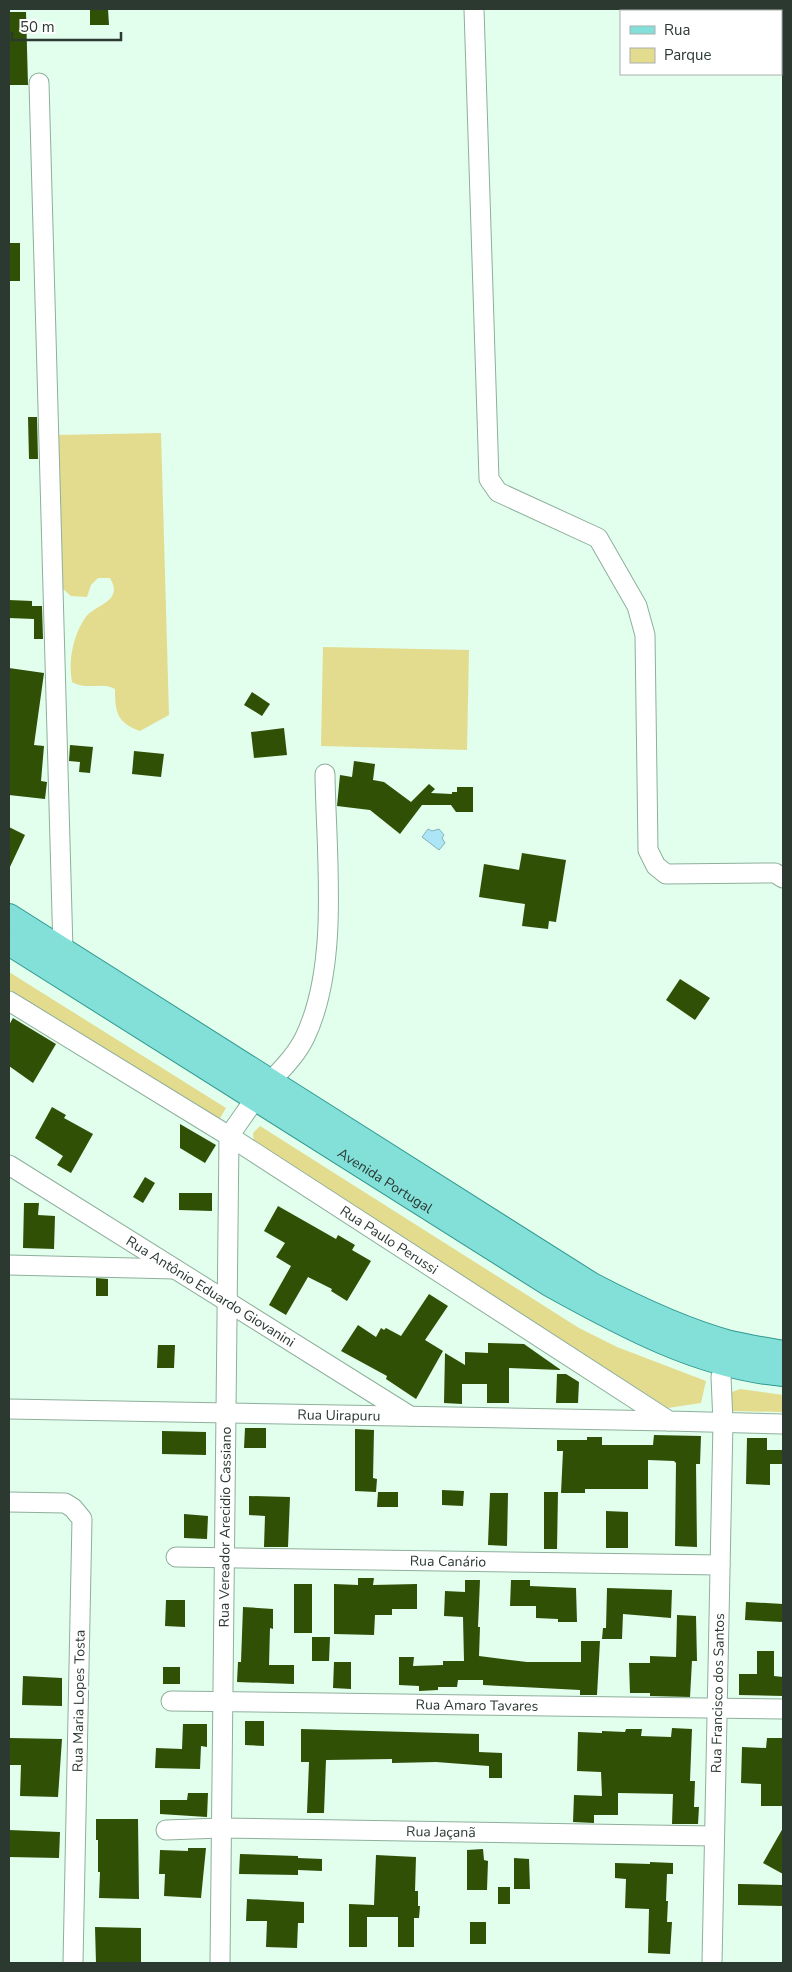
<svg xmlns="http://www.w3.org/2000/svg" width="792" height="1972" font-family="'Nunito Sans',sans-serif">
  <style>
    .green { fill: #e3dc8f }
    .water { fill: #ace6f6; stroke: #85b2bb }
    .building { fill: #305005 }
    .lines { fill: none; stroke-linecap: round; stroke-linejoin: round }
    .minor-casing { stroke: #8eaf9c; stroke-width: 21 }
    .major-casing { stroke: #2e988e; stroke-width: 26 }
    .minor { stroke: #fff; stroke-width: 19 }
    .major { stroke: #83e0d9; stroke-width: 24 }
    .labels { text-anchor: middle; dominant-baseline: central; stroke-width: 5; stroke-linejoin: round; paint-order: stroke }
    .street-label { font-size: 14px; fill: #2b3931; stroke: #fff }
  </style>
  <rect width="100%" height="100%" fill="#e2feed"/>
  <path class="green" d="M161,433L169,715L140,731C117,723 115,712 115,689C103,681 87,691 72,682C68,661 73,636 85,618C93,605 125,602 110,578H98L91,585L87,597L71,596L62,588L55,435Z
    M323,647L469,650L467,750L321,746Z
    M9,972L226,1108L218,1122L9,991Z
    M260,1126L579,1328L617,1347L706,1381L701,1403L668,1408L254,1142L253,1133Z
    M740,1389L783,1395V1412L732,1411V1392Z"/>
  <path class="water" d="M428,829L432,831L439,829L444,835L442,838L445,843L439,850L422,837Z"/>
  <path class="building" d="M90,9H108L109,25H90Z
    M9,12H26L28,85H10Z
    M9,243H20V281H9Z
    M28,417H37L38,459H29Z
    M9,600L32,601V606H42L43,639H34V619L9,618Z
    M9,668L44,673L34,745L44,746L41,781L47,782L45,799L9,795Z
    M252,692L270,704L262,716L244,705Z
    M284,728L287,755L254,758L251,732Z
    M70,745L93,747L90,773L79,772L80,762L69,761Z
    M134,751L164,754L161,777L132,774Z
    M354,761L375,764L373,780L384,782L411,802L429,784L435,789L431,793L452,794V792H457V787H473V812H456L451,805H422L400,834L370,810L337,806L340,775L352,777Z
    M9,827L25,835L9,869Z
    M522,853L566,860L556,922L549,921L548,929L522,926L525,904L479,897L484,864L519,870Z
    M680,979L710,998L695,1020L666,1000Z
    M13,1018L56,1044L33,1083L9,1066V1025Z
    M52,1107L66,1115L64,1118L93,1134L71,1173L57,1165L63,1156L35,1138Z
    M180,1124L216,1145L205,1163L180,1148Z
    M145,1177L155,1183L143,1203L133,1197Z
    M179,1193H212V1211L179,1210Z
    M24,1203H39L38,1215L55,1216L54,1249L23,1248Z
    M278,1206L336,1239L338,1235L355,1245L352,1250L371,1261L347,1301L331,1291L332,1289L308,1277L286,1315L269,1305L291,1266L276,1257L285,1243L264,1231Z
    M96,1278L108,1279V1296H96Z
    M429,1294L448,1306L425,1340L443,1351L416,1399L386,1379L387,1376L341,1351L358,1325L376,1337L381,1328L384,1330L386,1328L401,1336Z
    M488,1343L524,1344L561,1370L509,1368V1403H487V1384H462V1404L444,1403L445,1353L465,1365V1352L488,1353Z
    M158,1345H175L174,1368H157Z
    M557,1374H566L579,1382L578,1403H556Z
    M245,1428H266V1448H244Z
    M355,1429L374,1430L373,1478L377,1479L376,1492L355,1491Z
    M162,1431L206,1432V1455L162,1454Z
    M654,1435L701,1436L700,1464H696L697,1547L675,1546L676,1463L674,1461L648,1460V1489H585V1493H561L563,1451H557V1440H587V1437H602V1445H653Z
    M747,1438H767V1450H783V1464H770V1485L746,1484Z
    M442,1490L464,1491L463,1506L442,1505Z
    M378,1492H398V1507H377Z
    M544,1492H558L557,1549H544Z
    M490,1493H508L507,1546L488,1545Z
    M249,1496L290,1497L288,1547H264L265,1516L249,1515Z
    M606,1511L628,1512V1548H606Z
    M184,1514L208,1516L207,1539L184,1538Z
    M358,1578H374L373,1585L417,1584V1609H392V1615H375L374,1635L334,1634V1584L358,1585Z
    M465,1580H480L478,1627H480L479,1656L527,1662H581V1641H600L597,1695H580V1690L483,1685V1680H458L457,1687H438V1690L419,1691V1686L399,1685V1657H414L413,1666L443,1665V1661H464L463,1617L444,1616L445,1591L465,1592Z
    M511,1580H530V1586L576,1588L577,1622H558V1619L536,1618V1606H510Z
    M294,1584H312V1633H294Z
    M607,1588L672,1590L671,1618L623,1614L622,1639H602L603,1628H606Z
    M166,1600H185V1627L165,1626Z
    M746,1602L783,1604V1622L745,1620Z
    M243,1607L273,1609V1629L270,1628L269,1665H294V1684L237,1682L238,1662H241Z
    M677,1615L696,1616L697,1661H692L690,1697L650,1696V1693H630L629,1663H650V1656L676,1657Z
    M312,1637H330L329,1661H312Z
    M757,1651H774V1676L783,1677V1696L739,1695V1674H757Z
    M334,1662H351V1689L333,1688Z
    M163,1667H180V1684H163Z
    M23,1676L62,1678V1706L22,1705Z
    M245,1721H264V1746L245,1745Z
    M183,1724H207V1747L201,1746L200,1769L155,1768L156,1748L182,1749Z
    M672,1728L692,1729L690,1781H695L694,1807H699L698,1824H672L673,1794L618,1793V1815H594V1823L573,1822L574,1795L602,1796L601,1772L577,1771L578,1732L602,1733V1731L625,1732L626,1729H642L641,1736L671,1737Z
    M301,1729L479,1734V1752L502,1753V1778H489V1766L436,1762L392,1763V1759L326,1760L324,1813H307L309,1762H301Z
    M10,1738L62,1739L58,1797L20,1796L21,1765H9Z
    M767,1738H783V1806H761V1784L741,1783L742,1747L766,1748Z
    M188,1793H208L207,1817L160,1814V1800H187Z
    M96,1819H138L139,1899L99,1898L100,1872H98V1840H96Z
    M783,1828V1874L763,1863Z
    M9,1830L60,1832L59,1858L9,1857Z
    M188,1848H206L201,1898L164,1896L165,1874H159L160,1850L188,1851Z
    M483,1849L484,1860L488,1861L487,1890H467V1850Z
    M240,1854L298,1856V1858L322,1859V1871L298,1870V1875L239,1874Z
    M376,1855L416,1857L415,1891H418V1906H420L419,1918H414V1947H398V1917H367V1947H349V1904L374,1905Z
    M514,1858L529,1859L530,1889H514Z
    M650,1862L673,1863V1874H667L666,1901H668L667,1922H672L670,1954L648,1953L649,1909L625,1908L626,1879L615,1878V1863L650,1864Z
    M738,1884L783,1885V1906L738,1905Z
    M498,1887H510V1904H498Z
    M247,1899L304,1902V1923H298L297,1948L266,1947L267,1921H246Z
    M470,1922H486V1944H470Z
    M95,1927L141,1928V1963H96Z"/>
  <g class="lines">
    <g class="minor-casing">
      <g id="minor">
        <path d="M474,9L489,479L498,492L598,538L637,606L645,635L648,850L656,866L666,874L775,873L783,878"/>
        <path d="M39,83L63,950"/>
        <path id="s1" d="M9,1001L229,1136L669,1421L783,1424"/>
        <path d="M270,1082C283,1068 297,1054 305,1037C340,964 326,854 325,774"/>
        <path id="s2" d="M9,1165L410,1416"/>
        <path d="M9,1265L175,1269"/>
        <path id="s3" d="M9,1409L669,1421"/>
        <path d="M9,1502L65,1503L73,1508L82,1519L73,1963"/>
        <path id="s4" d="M176,1557L720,1565"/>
        <path id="s5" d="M171,1701L783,1709"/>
        <path id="s6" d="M166,1830L221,1828L714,1836"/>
        <path id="s7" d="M220,1963L229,1136L255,1099"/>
        <path id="s8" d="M712,1963L723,1422L721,1377L725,1364"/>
      </g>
    </g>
    <g class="major-casing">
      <g id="major">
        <path d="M9,916L592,1285C636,1308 682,1330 730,1343C748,1347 766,1350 783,1353"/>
        <path id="s9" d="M9,943L551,1285C623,1325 700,1367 783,1374"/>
      </g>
    </g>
    <use href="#minor" class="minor"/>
    <use href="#major" class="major"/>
  </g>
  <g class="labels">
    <g class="street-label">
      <text stroke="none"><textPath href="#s9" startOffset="445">Avenida Portugal</textPath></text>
      <text stroke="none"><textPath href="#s1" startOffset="449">Rua Paulo Perussi</textPath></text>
      <text stroke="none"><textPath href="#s2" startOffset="238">Rua Antônio Eduardo Giovanini</textPath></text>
      <text stroke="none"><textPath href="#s3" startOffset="330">Rua Uirapuru</textPath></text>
      <text stroke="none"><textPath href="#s7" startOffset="436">Rua Vereador Arecidio Cassiano</textPath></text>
      <text stroke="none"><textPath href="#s4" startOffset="272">Rua Canário</textPath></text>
      <text stroke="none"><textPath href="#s8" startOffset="270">Rua Francisco dos Santos</textPath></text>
      <text transform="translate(79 1701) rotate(-89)">Rua Maria Lopes Tosta</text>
      <text stroke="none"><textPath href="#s5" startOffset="306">Rua Amaro Tavares</textPath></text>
      <text stroke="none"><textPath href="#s6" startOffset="275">Rua Jaçanã</textPath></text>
    </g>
  </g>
  <rect width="792" height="1972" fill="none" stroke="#2b3931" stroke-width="20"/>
  <rect x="620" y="10" width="162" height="65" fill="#ffffff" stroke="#aab0ad"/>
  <rect x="630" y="26" width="25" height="8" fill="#83e0d9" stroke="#aab0ad"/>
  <text x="664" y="35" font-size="15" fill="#2b3931">Rua</text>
  <rect x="630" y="48" width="25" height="15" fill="#e3dc8f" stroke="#aab0ad"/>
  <text x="664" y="60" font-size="15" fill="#2b3931">Parque</text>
  <path d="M12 32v8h109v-8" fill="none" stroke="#2b3931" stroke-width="2.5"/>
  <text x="20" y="32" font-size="15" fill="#2b3931" stroke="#ffffff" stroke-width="4" paint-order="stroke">50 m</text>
</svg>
